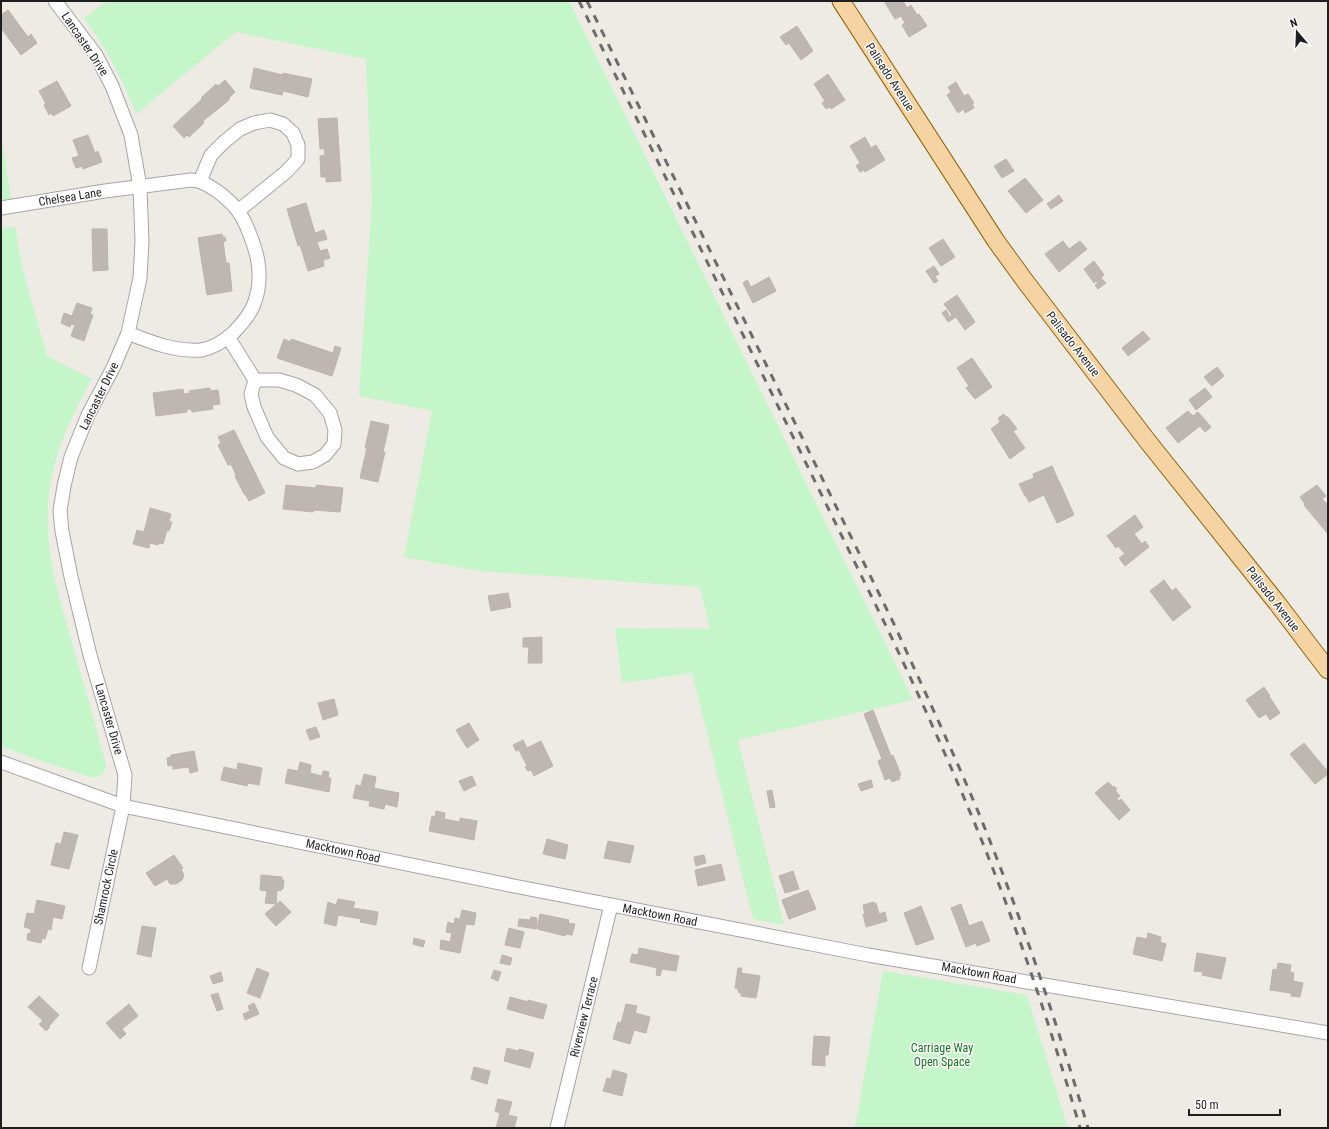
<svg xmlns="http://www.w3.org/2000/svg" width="1329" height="1129" viewBox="0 0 1329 1129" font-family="'Roboto Condensed',sans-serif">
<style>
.park{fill:#c4f6c9}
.building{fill:#beb7b1;stroke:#bfb2a8}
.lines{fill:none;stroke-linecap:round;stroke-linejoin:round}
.minor-casing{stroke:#a5a5a5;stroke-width:15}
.major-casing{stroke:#8e6509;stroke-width:19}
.minor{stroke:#fff;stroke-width:13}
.major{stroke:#f6d3a2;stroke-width:17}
.rail{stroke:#6c6c6c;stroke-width:3;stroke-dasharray:8 8;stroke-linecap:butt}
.labels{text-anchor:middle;stroke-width:3;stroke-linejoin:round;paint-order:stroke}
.street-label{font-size:12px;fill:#1e1e1e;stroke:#fff}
.park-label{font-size:12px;fill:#12751d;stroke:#fff}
</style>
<rect width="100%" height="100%" fill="#eeebe4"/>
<path class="park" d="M107,1H569L913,700L738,740L784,925L753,919L692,673L622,683L615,628L710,629L700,587L479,571L404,557L432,411L359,396L372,200L366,59L236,32L136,114C123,79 106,48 84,18Z
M1,133L11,199L1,200Z
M15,226L22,267L47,356L92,379C77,406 63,433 55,463C38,528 53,576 71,639C83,681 95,722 106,765L105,770L102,775L97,777H91L38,760L1,746V229Z
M883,971L1027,995L1068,1128H855Z"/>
<path class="building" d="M884,1H903L907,8L911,5L917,15L919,14L927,26L909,37L902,25L905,23L901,16L895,19Z
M8,10L28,37L31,34L37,43L21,55L1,28V15Z
M797,26L813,51L801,60L789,43L786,45L780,37Z
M254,68L283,75V73L312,79L308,97L283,91L282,95L250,88Z
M828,74L845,100L831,109L829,107L826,109L822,103L825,101L814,84Z
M225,80L235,92L229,98V100L203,121L204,123L189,137L187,135L184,138L173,126L202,99L201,98L216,84L218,86Z
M57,81L71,106L53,116L51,113L49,115L44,105L46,104L39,91Z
M956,82L964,96L968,94L974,103L972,104L974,108L965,113L964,109L958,113L947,95L951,92L948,87Z
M337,118L341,181L326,182V177H321L320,156L325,155L324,148L320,149L318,119Z
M88,135L95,153L98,151L102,162L83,169L82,166L76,168L72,158L79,156L73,140Z
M865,137L871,148L876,145L885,160L865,172L864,170L860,172L856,166L860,163L850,146Z
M1006,159L1014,171L1002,178L994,166Z
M1025,178L1043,200L1026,213L1008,191Z
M1059,195L1063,201L1051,209L1047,204Z
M306,203L315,233L324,230L327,239L317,242L320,251L327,249L330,258L323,260L324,266L308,271L300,245L298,246L287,209Z
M92,229H107L108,270L93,271Z
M222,234L223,237H225L226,241H223L226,263H229L232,291L207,295L198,238Z
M943,239L955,257L941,266L929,248Z
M1063,241L1069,249L1080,241L1087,249L1059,272L1045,254Z
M1094,261L1104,275L1101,278L1106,283L1098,289L1095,285L1098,283L1096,281L1094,283L1084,269Z
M934,266L939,274L935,276L938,281L934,283L926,271Z
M769,277L776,291L753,303L743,283L747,280L751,287Z
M957,295L975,322L965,330L956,317L948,322L942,313L946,310L950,317L952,315L944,304Z
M77,303L92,308L90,314L93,315L84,341L71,336L75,325L71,324L70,327L61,323L64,313L72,316Z
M1143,331L1150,339L1128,356L1122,348Z
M284,339L291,342V339L333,353L335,346L341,348L332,376L277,358Z
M972,358L992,387L975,399L966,388L969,386L957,368Z
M1217,367L1224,376L1212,386L1204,377Z
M210,388V391L218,390L220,404L212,405L213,409L192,412L191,409L186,410L187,412L156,416L153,393L183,389L184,394L190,393L189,391Z
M1205,388L1212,397L1196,410L1189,400Z
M1188,411L1193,416L1198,412L1211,427L1205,432L1200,426L1178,443L1166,428Z
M1004,414L1006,417H1008L1017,429L1013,431L1025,448L1010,459L991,429L1000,422L998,418Z
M371,421L389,425L383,452H385L378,482L360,478L367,448H365Z
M234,430L265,493L249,501L246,495L244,494L235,476L236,475L231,464L228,465L218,445L221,443L218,437Z
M1052,466L1059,482L1025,496L1019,484L1034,478L1033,474Z
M1059,481L1074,515L1057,523L1044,495L1029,502L1026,496Z
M286,485L316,488V485L343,488L340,512L314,510L313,512L283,509Z
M1317,485L1326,496L1322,499L1327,504L1328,503V534L1304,505L1305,504L1300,497Z
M150,508L171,514L169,522H172L169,531L167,530L163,544L159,543L158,545L150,543L149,548L133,544L137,530L144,532Z
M1135,515L1143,527L1134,534L1142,544L1145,541L1149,547L1125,566L1119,558L1125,554L1118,546L1116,548L1107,536Z
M1164,580L1172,591L1176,588L1191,607L1173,621L1150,591Z
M508,593L511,607L491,611L488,596Z
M542,637V663H528L529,647H523V638Z
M1264,687L1270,696H1269L1280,713L1270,720L1266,714L1259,718L1246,700Z
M334,699L338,715L323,720L318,703Z
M873,710L891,756L893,755L901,775H899L900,779L892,782L890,778L885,780L878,761L882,759L864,714Z
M469,723L479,740L467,748L456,730Z
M316,727L320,737L310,740L306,730Z
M523,740L527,748L541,741L553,766L534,776L531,770L528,771L525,767L527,766L519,750L516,751L513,745Z
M1304,743L1328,772V774L1315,784L1290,754Z
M194,751L198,771L190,773L189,767L173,769V765L168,766L167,758L171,757V755Z
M300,762L311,765L310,773L322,776L323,771L329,772L328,778H331L329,792L285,783L288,769L298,771Z
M238,763L262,768L259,785L248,783L247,786L221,780L224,767L237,770Z
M364,774L376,777L374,788L399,793L397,807L385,804L384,809L369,806L370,801L353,798L356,785L361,786Z
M472,776L476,785L464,791L459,781Z
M871,780L873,787L861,791L858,784Z
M1108,782L1113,787L1114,786L1117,789L1115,790L1120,796L1117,798L1118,801L1121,799L1130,810L1119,820L1095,793Z
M772,790L775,807L770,808L767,791Z
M436,811L445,813L444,819L460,822V818L477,821L474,840L429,831L432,816L435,817Z
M64,832L78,835L69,869L51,865L56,843L61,844Z
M547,839L568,845L565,859L543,854Z
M608,841L634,846L630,863L604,858Z
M174,855L183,868L181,869L184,875L182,880L176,884H170L167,879L155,886L146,873Z
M704,855L706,863L696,866L694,857Z
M721,864L725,880L698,886L695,870Z
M793,871L799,889L785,893L779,876Z
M261,875L282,877V880H284L283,889H281V891L277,890L276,904L265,903L267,891L260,890Z
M808,890L816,909L789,919L782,900Z
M338,899L355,902L353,908L378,912L376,925L360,922L361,919L338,915L336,926L324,923L328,902L336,905Z
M37,900L65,906L62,919L53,917L51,930L48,929L45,939L42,938L41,943L27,940L28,933L30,934L31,929L24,927L27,913L34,914Z
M280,901L291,912L276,926L265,914Z
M874,902V904L876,903L879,914L885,912L887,921L866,927L863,914H865L863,905Z
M961,904L969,926L982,921L990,941L977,946L976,943L966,947L951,908Z
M921,906L934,939L916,945L904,913Z
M462,910L476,913L474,925L466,924L460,953L440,949L441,940L450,942L452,933L446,932L448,922L454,924L455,918L460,919Z
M540,914L569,920L568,923L575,924L572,935L565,934V936L537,929Z
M531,917L537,918L536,929L518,926L519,919L530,920Z
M142,926L156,928L151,957L137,954Z
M509,928L524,932L520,948L505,945Z
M1148,933L1161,937L1160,942L1166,944L1162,961L1133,954L1137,937L1147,939Z
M414,938L425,941L423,947L413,944Z
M639,948L679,956L676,971L662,969L660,976L656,975L657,968L630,962L632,954L638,955Z
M1197,953L1226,958L1221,979L1202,975L1203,972L1194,971Z
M502,955L512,958L510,965L500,963Z
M1278,963L1291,965L1290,972L1294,973L1293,981L1303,983L1300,997L1291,996V993L1270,990L1273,969L1277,970Z
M257,968L269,973L260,998L247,993Z
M738,968H742L741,973L760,976L756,998L741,996V993L738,992V989L735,988Z
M494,970L501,972L498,981L491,978Z
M221,972L223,981L213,984L210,976Z
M218,993L223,1009L217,1011L211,995Z
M39,996L59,1015L49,1026L50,1027L46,1031L39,1024L43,1021L28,1007Z
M510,997L528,1002V1000L547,1005L543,1019L507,1009Z
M254,1003L259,1014L245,1020L243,1014L250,1011L248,1006Z
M129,1004L138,1016L122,1029L126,1034L120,1039L106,1023Z
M626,1004L637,1006L635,1013L650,1017L646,1033L634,1030L630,1044L613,1039L618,1022L621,1023Z
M814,1036L830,1037L828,1055H825V1066L812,1065Z
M507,1048L518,1051L519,1049L534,1053L530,1068L504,1061Z
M474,1067L490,1071L487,1084L471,1079Z
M613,1070L627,1074L622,1096L603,1091L607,1078L611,1079Z
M498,1099L512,1102L508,1115L517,1117L514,1128H496L500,1113L495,1111Z"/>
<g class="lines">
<g class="minor-casing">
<path id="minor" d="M55,1L96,55L112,86L131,135L140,187L142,241L140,278L128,333L113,368L88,415L71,457L64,486L60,511L62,531L71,577L90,655L125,775L123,806L89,968
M200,181L211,155L224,142L240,129L254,123L270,120L283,124L293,133L298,145V159L286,172L238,211
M1,208L105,191L191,180C204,181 211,187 221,194C227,199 234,205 238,211C246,221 256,249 258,262C260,275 259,291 254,304C250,315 241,325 233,333C224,341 213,348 201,350C176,352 150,342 128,333
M228,337L255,380L251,394L254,407L267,437L284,458L298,464L313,462L325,455L334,444L335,430L330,413L315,395L296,385L279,380H255
M1,762L123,806L514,886L868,955L1328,1033
M557,1128L611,905"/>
</g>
<g class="major-casing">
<path id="major" d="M841,1L996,241L1025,281L1149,443L1277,603L1328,670"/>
</g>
<use href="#minor" class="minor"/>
<use href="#major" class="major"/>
<path class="rail" d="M579,1L887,628C916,689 944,750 970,812C1013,915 1049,1021 1080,1128
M587,1L894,624C922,686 951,747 977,809C1020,913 1056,1020 1088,1128"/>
</g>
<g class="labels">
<g class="street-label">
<text transform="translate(85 44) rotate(56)" y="4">Lancaster Drive</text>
<text transform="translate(890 77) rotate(57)" y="4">Palisado Avenue</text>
<text transform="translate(70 197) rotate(-9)" y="4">Chelsea Lane</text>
<text transform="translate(1073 344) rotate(52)" y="4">Palisado Avenue</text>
<text transform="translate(99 396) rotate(-64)" y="4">Lancaster Drive</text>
<text transform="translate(1273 599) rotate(52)" y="4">Palisado Avenue</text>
<text transform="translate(109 719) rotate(74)" y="4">Lancaster Drive</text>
<text transform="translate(343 851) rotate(12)" y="4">Macktown Road</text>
<text transform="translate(106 887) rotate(-78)" y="4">Shamrock Circle</text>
<text transform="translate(660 915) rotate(11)" y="4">Macktown Road</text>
<text transform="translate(979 973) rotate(10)" y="4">Macktown Road</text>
<text transform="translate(584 1017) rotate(-76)" y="4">Riverview Terrace</text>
</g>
<g class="park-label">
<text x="942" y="1052">Carriage Way<tspan x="942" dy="14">Open Space</tspan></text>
</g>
</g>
<rect width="1329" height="1129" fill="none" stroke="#1e1e1e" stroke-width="4"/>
<g transform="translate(1297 32) rotate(341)" stroke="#ffffff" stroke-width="3" paint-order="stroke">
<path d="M0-3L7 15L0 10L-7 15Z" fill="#1e1e1e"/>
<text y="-6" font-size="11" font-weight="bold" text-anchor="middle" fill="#1e1e1e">N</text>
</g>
<path d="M1189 1109v6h91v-6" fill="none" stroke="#1e1e1e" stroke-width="2"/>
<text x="1195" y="1109" font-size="12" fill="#1e1e1e" stroke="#ffffff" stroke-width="3" paint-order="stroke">50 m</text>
</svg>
